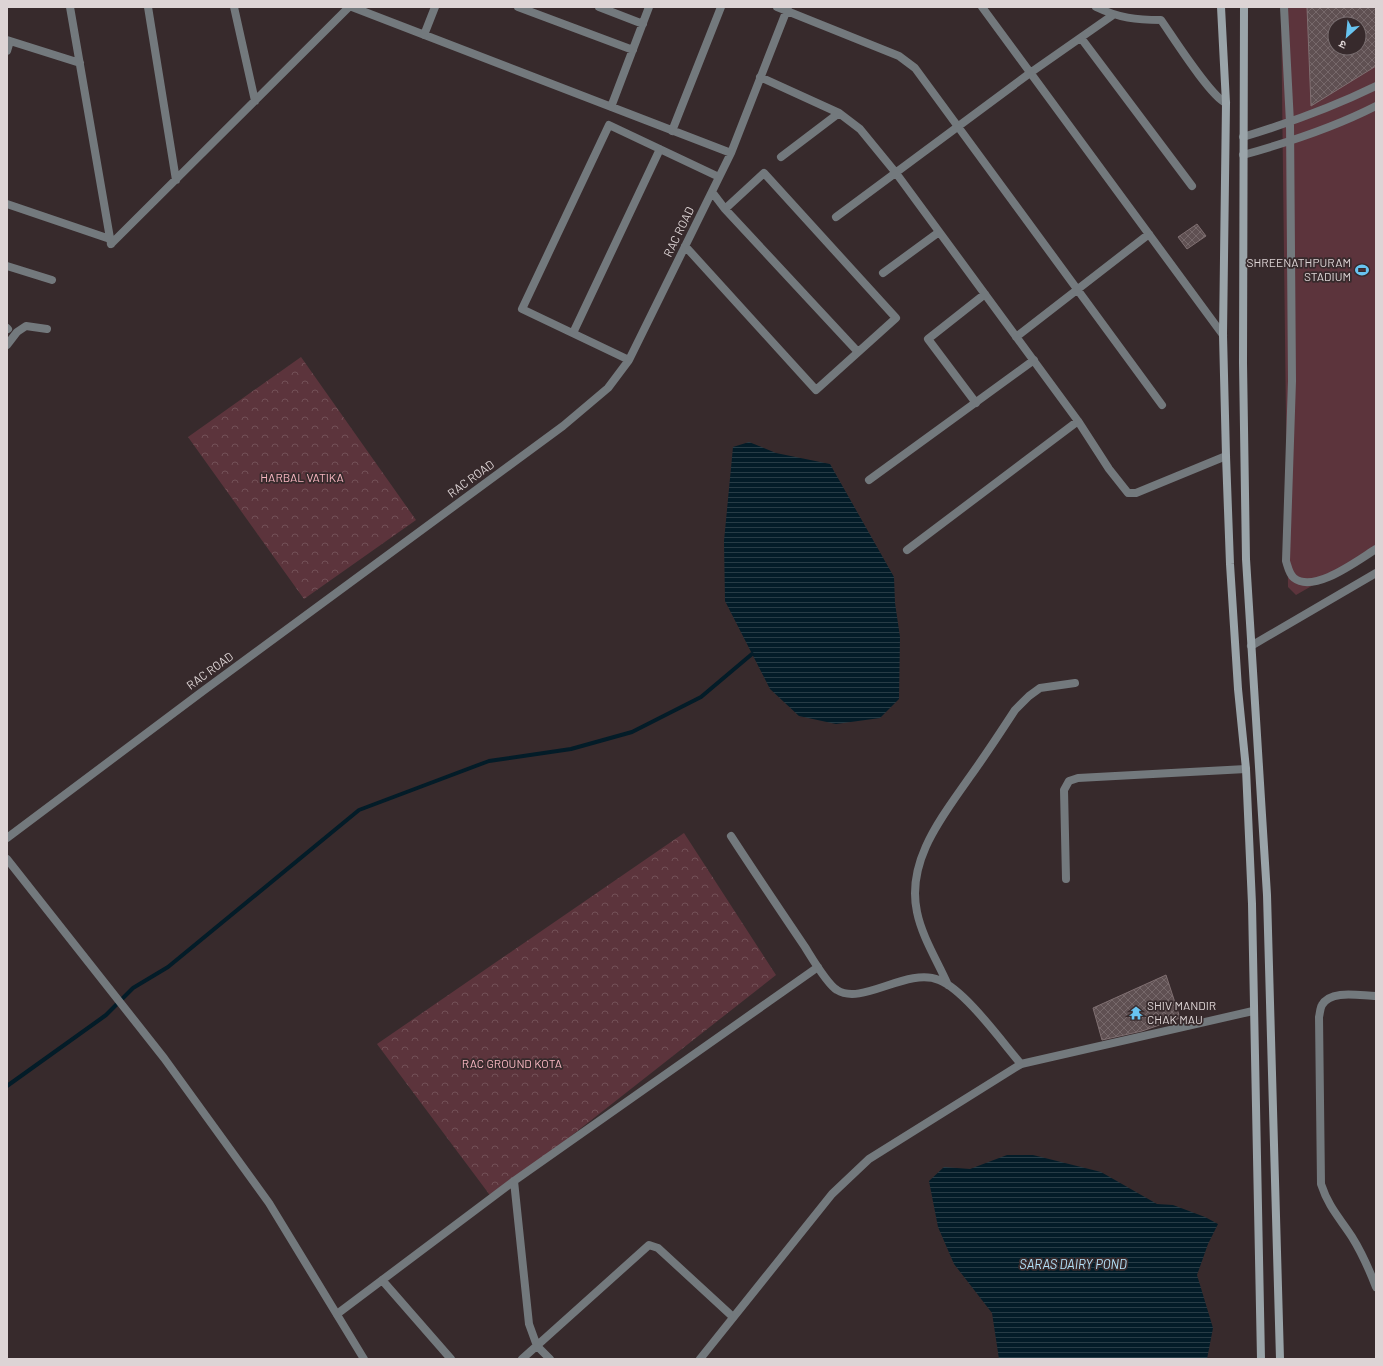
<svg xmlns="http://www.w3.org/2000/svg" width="1383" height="1366" viewBox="0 0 1383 1366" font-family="Barlow,'Noto Sans Devanagari',sans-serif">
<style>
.grass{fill:#5c343c;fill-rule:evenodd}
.park{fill:url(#park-crowns)}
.water{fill:url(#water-rules)}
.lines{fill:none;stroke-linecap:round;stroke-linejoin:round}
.stream{stroke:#031c28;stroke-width:4}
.building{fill:url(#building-cross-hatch);stroke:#7f6f71;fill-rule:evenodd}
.lane{stroke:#73797d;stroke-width:8}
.street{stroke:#73797d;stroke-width:8}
.secondary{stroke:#9aa4a9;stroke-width:8}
.labels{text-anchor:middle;stroke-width:3.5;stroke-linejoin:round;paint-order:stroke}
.street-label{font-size:12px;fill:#ddd4d5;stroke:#372a2c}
.poi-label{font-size:12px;fill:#ddd4d5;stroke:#372a2c;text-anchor:end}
.park-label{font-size:12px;fill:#f5b5bf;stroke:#372a2c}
.water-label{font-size:13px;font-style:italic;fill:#b4e1f8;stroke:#372a2c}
</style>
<defs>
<pattern id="park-crowns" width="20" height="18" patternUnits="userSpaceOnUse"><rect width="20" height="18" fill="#5c343c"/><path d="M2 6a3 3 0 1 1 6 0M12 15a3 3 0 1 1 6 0" fill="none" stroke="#735057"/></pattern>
<pattern id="water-rules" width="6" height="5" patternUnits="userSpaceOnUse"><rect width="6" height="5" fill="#031c28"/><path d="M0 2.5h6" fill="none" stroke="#273c46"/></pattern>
<pattern id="building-cross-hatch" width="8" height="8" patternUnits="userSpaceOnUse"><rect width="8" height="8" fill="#5f5052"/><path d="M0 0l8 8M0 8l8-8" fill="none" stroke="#76686a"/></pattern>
</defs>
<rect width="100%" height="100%" fill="#372a2c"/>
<path class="grass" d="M1281,7H1376V549L1296,595L1288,587ZM1335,24H1359V48H1335Z"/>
<path class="park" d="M301,357L416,520L304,599L188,437Z
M684,833L776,975L492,1198L377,1044Z"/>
<path class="water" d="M749,442L776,453L830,464L894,577L895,603L900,637L899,699L880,718L836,724L799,716L770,689L725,601L724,541L733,447Z
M1007,1155H1033L1101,1172L1157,1204L1173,1205L1205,1217L1218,1224L1208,1244L1197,1275L1213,1328L1207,1359H999L992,1313L954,1264L938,1227L929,1181L944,1167L970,1169Z"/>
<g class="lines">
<path class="stream" d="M7,1086L106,1015L133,988L168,967L359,810L489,761L571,749L632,732L701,697L752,654"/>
</g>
<path class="building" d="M1307,7H1376V66L1311,106ZM1335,24H1359V48H1335Z
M1197,224L1206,236L1187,249L1178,237Z
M1166,975L1180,1018L1142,1031L1102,1040L1093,1008Z"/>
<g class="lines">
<path class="lane" d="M1284,7L1290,123L1292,381L1286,561C1288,567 1289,574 1294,578C1314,594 1358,560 1376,549
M1243,137C1289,123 1333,107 1376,86
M1243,155C1290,142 1333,128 1376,106
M731,836C755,873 780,910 805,947C812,958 827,984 837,990C862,1006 907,967 939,980C965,990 1002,1042 1021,1064
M1066,879L1064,790L1069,781L1078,778L1246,769
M948,985C938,962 922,937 917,912C906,861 942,817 969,778C985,756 1000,733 1015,710L1029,696L1040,688L1075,683
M1376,996C1361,996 1331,989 1322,1005C1320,1008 1320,1013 1319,1017L1321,1184C1329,1208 1339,1217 1352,1237C1362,1253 1369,1269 1376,1287
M514,1181L529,1324L537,1346L550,1359
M382,1280L451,1359
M337,1314L514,1181L818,967
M522,1359L649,1245L658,1248L733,1317"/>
<path class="street" d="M70,7L111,244
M148,7L176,180
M234,7L255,101
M352,7L731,153
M518,7L633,50
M599,7L643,24
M777,7L899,56L915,68L1162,405
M982,7L1223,335
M1096,7C1119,18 1136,20 1161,20C1173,37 1210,96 1226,103
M424,35L435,7
M1081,38L1192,186
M7,40L80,63
M7,51L10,41
M760,77L839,113L860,129L896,173L1078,421L1109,469L1128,493H1136L1226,456
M611,107L649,7
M672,131L721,7
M781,157L839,113
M712,192L725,209L858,352
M7,204L110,239
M836,217L1030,73L1113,15
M111,244L349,7
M685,246L816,390L896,318L764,173L725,209
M7,266L52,280
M883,273L939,232
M7,328L8,329
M573,333L660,149
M1016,337L1149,234
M7,345L17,332L26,326L47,329
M629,360L522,309L609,125L719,177
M976,403L928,339L985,294
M869,480L1034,360
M907,550L1078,421
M1251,646L1376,573
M7,838L203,691L563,426L608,388L629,360L731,153L788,7
M7,859L164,1058L269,1203L364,1359
M700,1359L832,1194L869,1159L1021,1064L1253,1011"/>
<path class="secondary" d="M1221,7L1226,103L1223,335L1226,456L1230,564L1238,689L1246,769L1252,904L1261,1359
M1244,7L1243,363L1246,559L1267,895L1280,1359"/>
</g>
<defs>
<g id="stadium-bare" transform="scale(1.08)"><path d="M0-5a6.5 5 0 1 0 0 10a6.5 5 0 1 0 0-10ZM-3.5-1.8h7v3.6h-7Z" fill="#68c4f0" stroke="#372a2c" stroke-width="2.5" paint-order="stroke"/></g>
<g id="temple-bare" transform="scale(1.08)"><path d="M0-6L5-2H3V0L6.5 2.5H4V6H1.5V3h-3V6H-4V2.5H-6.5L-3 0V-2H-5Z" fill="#68c4f0" stroke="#372a2c" stroke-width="2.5" paint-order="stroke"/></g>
</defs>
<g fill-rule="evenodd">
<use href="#stadium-bare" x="1362" y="270"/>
<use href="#temple-bare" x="1136" y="1013"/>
</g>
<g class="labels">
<g class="street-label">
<text transform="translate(679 232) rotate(-64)" y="4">RAC ROAD</text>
<text transform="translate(471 479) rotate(-36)" y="4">RAC ROAD</text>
<text transform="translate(210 671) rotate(-36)" y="4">RAC ROAD</text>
</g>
<g class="poi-label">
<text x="1351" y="267">SHREENATHPURAM<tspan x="1351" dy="14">STADIUM</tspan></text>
<text x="1147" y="1010" text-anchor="start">SHIV MANDIR<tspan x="1147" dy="14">CHAK MAU</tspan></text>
</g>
<g class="park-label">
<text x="302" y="482">HARBAL VATIKA</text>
<text x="512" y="1068">RAC GROUND KOTA</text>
</g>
<g class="water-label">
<text x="1073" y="1269">SARAS DAIRY POND</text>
</g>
</g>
<rect width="1383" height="1366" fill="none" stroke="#ddd4d5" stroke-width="16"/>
<g transform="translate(1347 36) rotate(207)"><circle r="19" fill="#372a2c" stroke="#796e70"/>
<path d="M0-3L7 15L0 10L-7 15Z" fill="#68c4f0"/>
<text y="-6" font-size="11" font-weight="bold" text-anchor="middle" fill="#ddd4d5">उ</text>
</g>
</svg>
